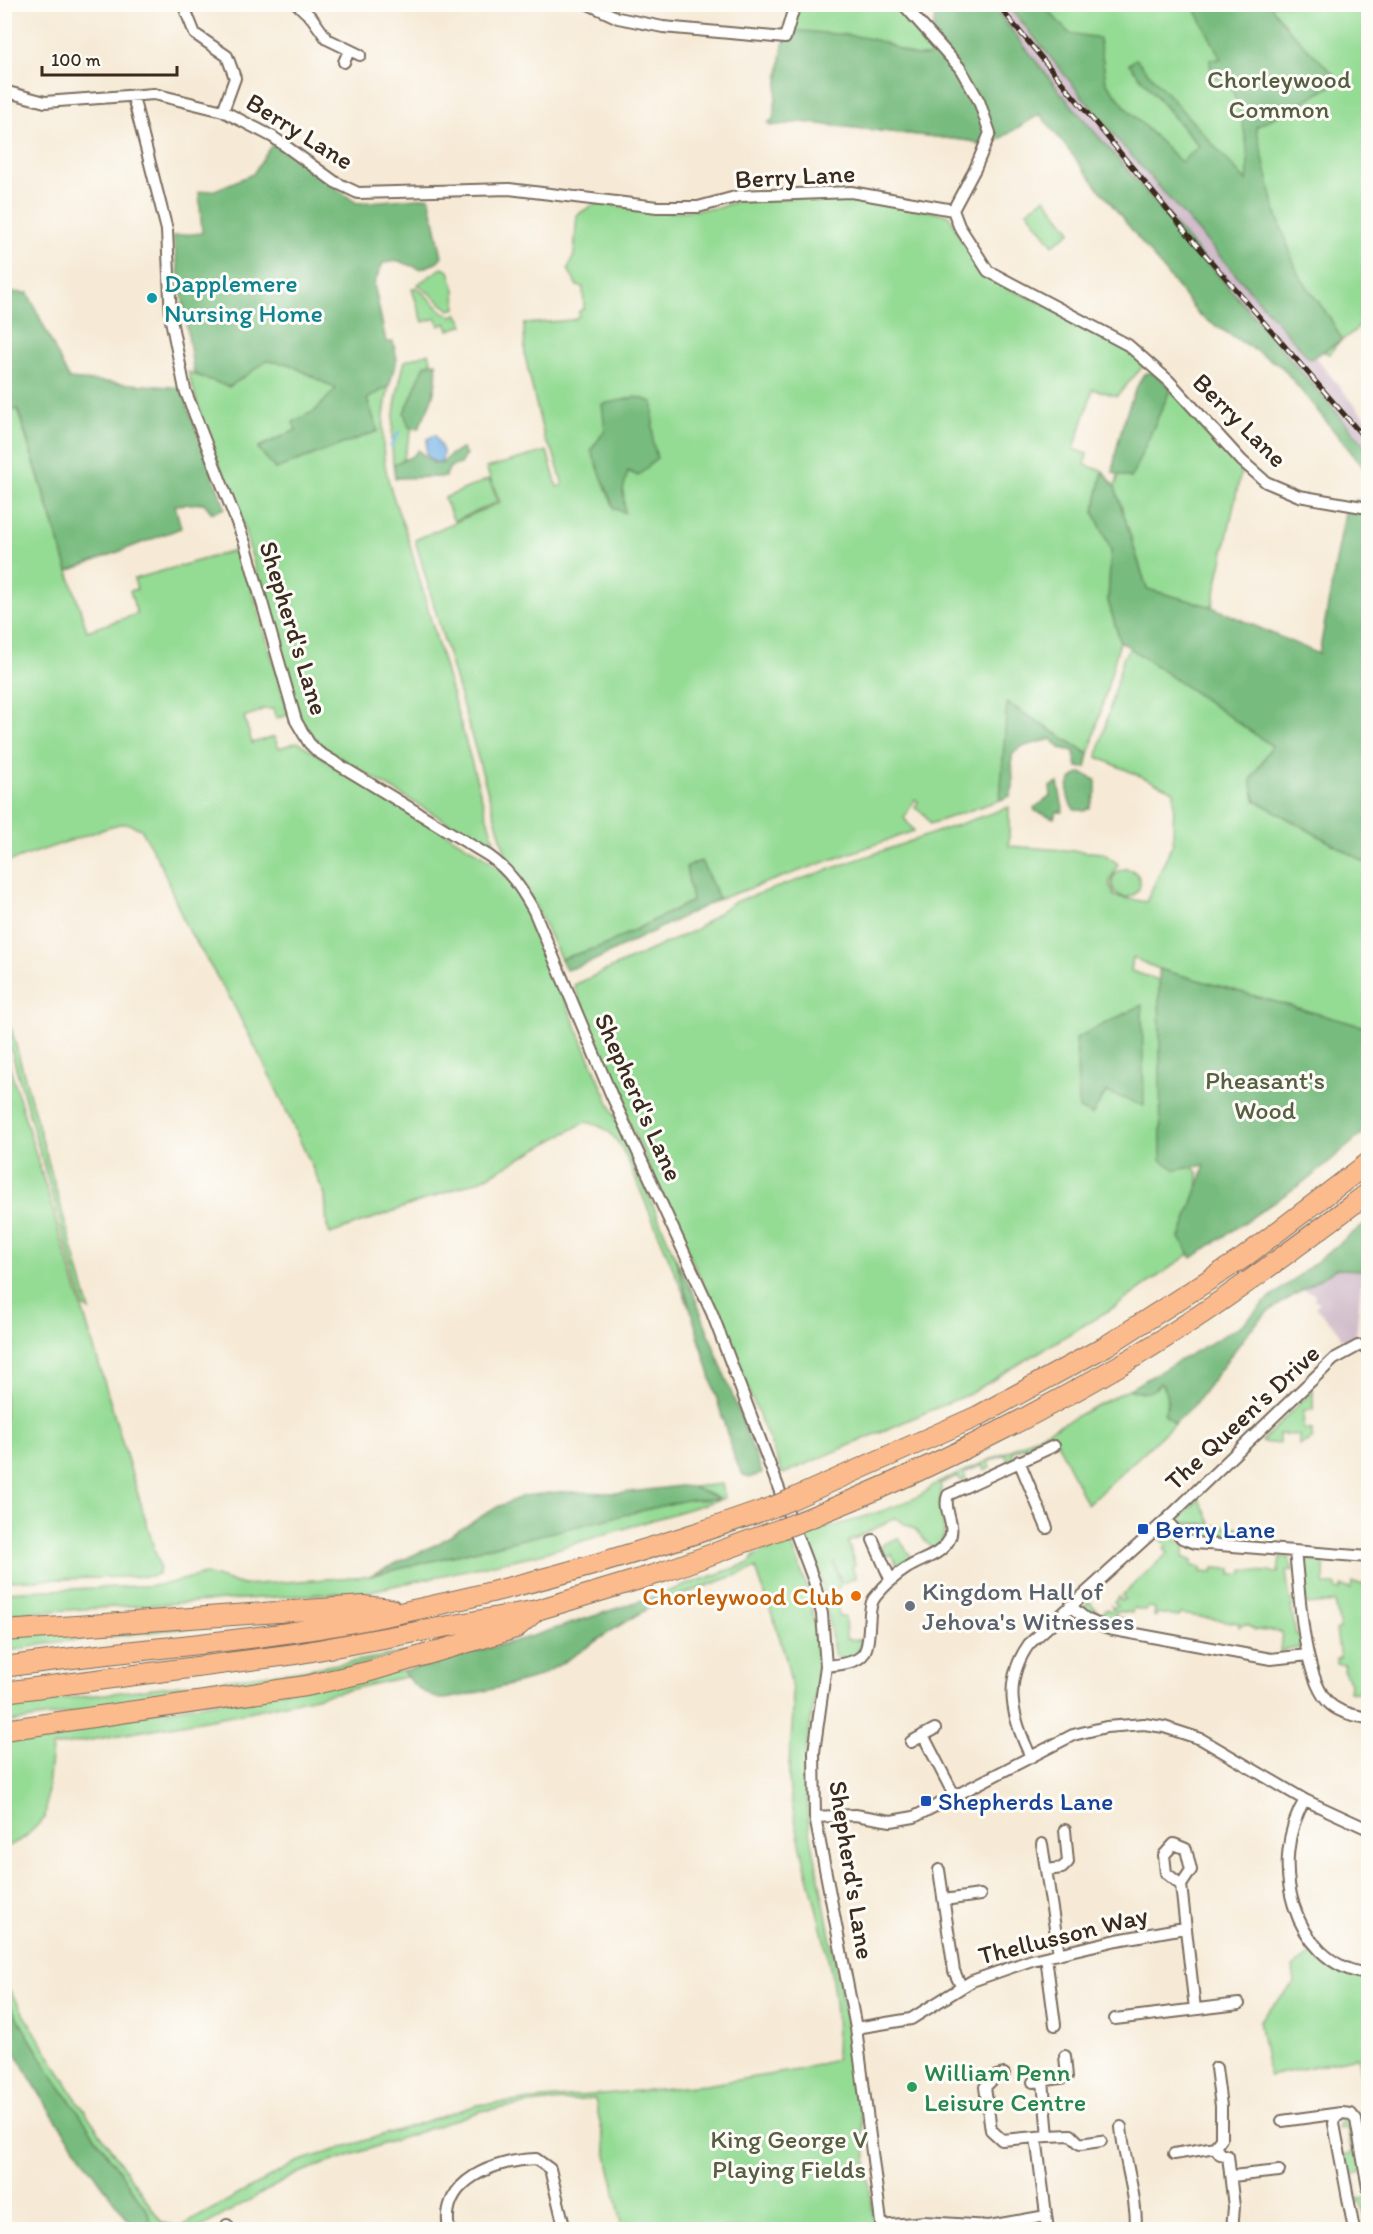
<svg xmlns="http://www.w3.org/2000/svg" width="1373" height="2234" viewBox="0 0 1373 2234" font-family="Itim,sans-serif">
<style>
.industrial{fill:#d1bdcb}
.green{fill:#94db94;stroke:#688259;stroke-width:1.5}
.forest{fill:#77bb7e;stroke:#59724e;stroke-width:1.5}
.water{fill:#76b4e9;stroke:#586f84;stroke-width:1.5}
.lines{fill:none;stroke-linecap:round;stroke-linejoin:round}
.stream{stroke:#76b4e9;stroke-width:3}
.minor-casing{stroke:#7c6d5e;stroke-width:14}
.motorway-casing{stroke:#7c6d5e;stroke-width:22}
.minor{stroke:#fff;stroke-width:10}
.motorway{stroke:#fbbb8d;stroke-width:20}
.rail-casing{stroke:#3b2a1e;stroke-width:5}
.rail{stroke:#fdfcf7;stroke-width:3;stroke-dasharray:9;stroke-linecap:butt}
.motorway-bridge-casing{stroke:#7c6d5e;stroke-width:22;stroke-linecap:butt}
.motorway-bridge{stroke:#fbbb8d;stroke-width:20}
.culture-dot{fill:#0f9aa8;stroke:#fdfcf7;stroke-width:2}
.transit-dot{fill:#1a4fb4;stroke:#fdfcf7;stroke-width:2}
.food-dot{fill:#e8710a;stroke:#fdfcf7;stroke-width:2}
.worship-dot{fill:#6b7280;stroke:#fdfcf7;stroke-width:2}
.leisure-dot{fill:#2e9e5b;stroke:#fdfcf7;stroke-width:2}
.labels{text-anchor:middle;stroke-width:6;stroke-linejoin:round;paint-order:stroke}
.park-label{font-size:26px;fill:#565f41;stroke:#fdfcf7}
.street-label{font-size:26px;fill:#3b2a1e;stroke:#fdfcf7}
.culture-label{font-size:26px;fill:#0d838f;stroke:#fdfcf7;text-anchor:start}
.transit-label{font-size:26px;fill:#164399;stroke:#fdfcf7;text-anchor:start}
.worship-label{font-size:26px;fill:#5b616d;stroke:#fdfcf7;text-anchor:start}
.food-label{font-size:26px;fill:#c56008;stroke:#fdfcf7;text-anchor:end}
.leisure-label{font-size:26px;fill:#27864d;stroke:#fdfcf7;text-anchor:start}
</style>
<rect width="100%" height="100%" fill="#fdfcf7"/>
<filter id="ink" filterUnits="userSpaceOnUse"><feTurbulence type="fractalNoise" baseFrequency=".0167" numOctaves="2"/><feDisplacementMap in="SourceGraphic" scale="12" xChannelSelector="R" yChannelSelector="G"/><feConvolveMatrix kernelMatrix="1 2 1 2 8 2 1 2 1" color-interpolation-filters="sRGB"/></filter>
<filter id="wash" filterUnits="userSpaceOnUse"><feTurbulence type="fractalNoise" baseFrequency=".008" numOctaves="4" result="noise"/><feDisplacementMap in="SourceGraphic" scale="24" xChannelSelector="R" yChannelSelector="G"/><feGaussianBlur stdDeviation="1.35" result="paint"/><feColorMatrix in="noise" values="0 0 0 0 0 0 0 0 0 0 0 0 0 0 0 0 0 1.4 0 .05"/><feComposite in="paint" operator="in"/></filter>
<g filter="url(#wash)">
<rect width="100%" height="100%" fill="#f6ead6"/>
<path class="industrial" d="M992,5H1024L1368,421V449L1061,93Z
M1335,1269L1362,1270L1356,1338L1344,1343L1336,1328L1315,1307L1320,1302L1314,1300L1315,1294L1303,1290Z"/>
<path class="green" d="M798,5H900L940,45L980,146L972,141L802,122L783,44L793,30Z
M1033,5H1368V320L1335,346L1330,354L1299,343L1278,227L1130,65L1199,147L1181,163L1128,110L1106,82L1102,55L1076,54Z
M850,195L949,215C959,236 969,256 986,273C1001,289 1023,293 1042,303C1077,319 1117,337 1145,364L1117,396L1093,389L1074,449L1087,454L1085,465L1103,471L1094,512L1111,550L1108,601L1120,641L1089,754L1008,703L1000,800L930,824L924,814L915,808L918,801L915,799L904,818L914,831L719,899L701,861L686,867L693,901L605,945L561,959L523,881L508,862L415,540L500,502L486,468L547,451L557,487L563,485L553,451L545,441L532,387L525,356L524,324L573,320L579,316V311L584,309L583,287L577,286L568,269L574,255L577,215L596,203L669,212L718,208L737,201Z
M1045,198L1071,231L1053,245L1027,211Z
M442,268L449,271L455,290L456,308L450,310L418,284Z
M417,287L444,313L453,316L457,313L464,325L449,330L446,323L439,326L436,318L423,322L412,289Z
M429,353L431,361L401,467L402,477L395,479C388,437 394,402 405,361Z
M267,361L289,364L337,389L315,411L293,422L297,430L258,447L275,468L378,431L367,399L389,386C376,445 384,477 406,532L497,852L325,749L303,724L286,680L241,517L209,441L188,372L229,387Z
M1171,388L1242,467L1212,607L1147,589L1115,487L1119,474L1131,477Z
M17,409L87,631L137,614L130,591L137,589L134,579L240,549L289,715L276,718L273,709H261V711L244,717L252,743L274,737L279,748L298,742L480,854L502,871L518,891L675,1257L690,1309L626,1156C616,1137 607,1125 585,1122L483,1179L330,1234L327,1226L325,1195L273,1082L231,1000L185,924L162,867L141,829L130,824H119L5,863L4,412Z
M489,479L498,502L454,521L444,498Z
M1130,648L1272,746L1251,780L1255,800L1368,864V1028L1159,969L1133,958L1131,971L1159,980L1162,1158L1178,1157L1198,1172L1195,1250L1116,1306L971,1393L783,1474L723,1328L616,1093L574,985L695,930L732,903L1009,807V846L1103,853L1118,864L1109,883L1114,896L1146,902L1173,843L1174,791L1097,757L1123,658Z
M1112 883a14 14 0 1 1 28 0a14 14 0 1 1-28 0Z
M4,1013L12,1032L90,1311L84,1307L5,1029Z
M4,1048L160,1568L158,1574L152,1576L5,1581Z
M1160,1383L1167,1391L1166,1415L1174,1424L1087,1505L1056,1440L1053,1441L1050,1435L1032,1442L1035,1449L1029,1452L1026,1446L1012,1452L1014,1458L1008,1460L1005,1454L988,1462L990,1468L984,1471L982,1465L964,1473L966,1479L961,1481L958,1476L940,1484C944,1493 939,1497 940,1506C942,1524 951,1537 933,1550L916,1530L895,1518L848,1542L855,1565L852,1567L856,1577L842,1584L834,1562L840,1587L835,1589L839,1617H845L846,1639L862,1640C860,1654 848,1663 835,1656L820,1574L805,1534C827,1528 924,1502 933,1485L1007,1452L1129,1389L1141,1393Z
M1313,1390V1410H1304L1303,1429L1312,1430V1439L1299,1445V1435L1279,1434V1444L1261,1442Z
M722,1484L725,1498L540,1554L370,1591L5,1614L4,1592L162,1585L205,1574L243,1585L369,1576L686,1500L719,1499L692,1487Z
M1199,1499L1211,1524L1179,1522V1518Z
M1177,1523L1246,1528L1241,1542C1219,1541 1190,1545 1177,1523Z
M1164,1532L1185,1546L1183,1557L1192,1561V1566L1201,1567V1572L1213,1573L1214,1568L1232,1569L1231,1575L1243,1574V1570L1278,1573L1280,1557H1288L1293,1570L1286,1572L1290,1601L1296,1600V1605L1291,1606L1296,1635L1303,1634L1302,1647L1280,1651L1282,1632L1255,1630L1248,1624L1239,1625V1628V1623L1180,1614L1178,1617L1157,1613L1156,1617L1154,1616L1155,1608L1149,1607L1145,1610L1133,1608L1132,1613L1116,1611L1115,1616L1126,1620L1123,1625C1109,1622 1091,1621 1084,1607L1089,1601L1100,1615L1107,1609L1110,1611L1113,1609L1111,1605L1114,1607L1117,1605L1114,1602L1119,1597L1122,1601L1125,1599L1122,1595L1168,1553L1164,1549L1167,1546L1159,1537Z
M790,1538L811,1601L818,1661L816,1691L806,1750L808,1820L855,2067L875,2229H623L595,2099L536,2103L481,2111L298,2173L198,2229H153L148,2212L48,2069L5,1997V1983L73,2094L162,2223L180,2227L297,2162L477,2105L706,2085L798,2070L835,2060C846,1975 801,1876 790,1791C786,1764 793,1736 793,1709C793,1662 770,1613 756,1568L659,1603L655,1596L749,1563L754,1556Z
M898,1538L912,1558L897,1565L892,1554L886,1557L881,1545Z
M1308,1560L1324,1561V1585H1336V1589L1340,1590L1342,1586L1351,1589L1352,1583L1368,1585V1693L1349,1691L1350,1683L1344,1672L1345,1665L1336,1663V1659L1340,1658L1336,1630L1340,1629L1335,1602L1307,1605L1302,1570Z
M220,1624L51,1643L5,1652L4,1633Z
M408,1652L334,1672L5,1723V1706L304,1670Z
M404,1671L406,1677L244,1713L52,1747L45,1818L24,1838L5,1848V1737Z
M1314,1952L1343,1971L1368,1978V2111L1357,2057L1269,2076L1259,2021L1295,1983L1293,1967Z
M1347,2119L1352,2122L1363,2172L1353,2174L1358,2199L1368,2198V2229L1361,2202L1352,2203L1343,2155L1352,2153L1347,2128L1338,2129L1340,2122Z"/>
<path class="forest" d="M936,5H992L1061,93L1368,449V473L1282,367L1200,316L1040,114L985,148L972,141L802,122L770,126L768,123L773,119L783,44L793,30C824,34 861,33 890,45C907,52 908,57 929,56L940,45L933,34Z
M1008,5H1043L1069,33L1099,38L1106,82L1128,110L1181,162L1199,146L1129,64L1136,59L1247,182C1251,146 1240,107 1226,74L1219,79L1211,74L1210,59H1221L1193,5H1270L1287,28L1341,81L1256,127L1275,210L1298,274L1330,318L1342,340L1310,359L1116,138Z
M273,143L357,203L429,197L442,256L436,263L420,269L399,261L383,263L374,284L386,342H393L397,359L389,386L367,399L378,431L275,469L258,448L296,430L293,422L315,411L336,389L289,364L267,361L229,387L194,374L173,236L202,233L199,192L215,190L253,174Z
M4,292L28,293L69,379L181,388L225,508L212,513L204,503L175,505L181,528L68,571L18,409L5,412Z
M436,363C439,389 429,407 418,429L409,427L404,412C414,396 416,380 426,364Z
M1153,372L1171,388L1131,478L1113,473C1115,445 1129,398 1144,374Z
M637,397L653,402V443L657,458L638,476L628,471L623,490L625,513L614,508L591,450L605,430L602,404Z
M462,449L466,454L460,464L450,467L445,477L395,478L394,464L413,456L418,450L433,463L442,464L451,454Z
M1103,471L1115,487L1147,589L1212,607L1319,654L1346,507L1356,500L1368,503V864L1255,800L1251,780L1272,746L1120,641L1108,601L1111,550L1094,512Z
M1007,703L1089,754L1086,768L1077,767L1074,751L1060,748L1052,739L1021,747L1012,755L1013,787L1010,796L1000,800Z
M1081,773L1096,780V792L1090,808L1084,811L1074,809C1064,796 1065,779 1081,773Z
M1058,783L1063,809L1062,812H1057L1054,818L1035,811L1034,808L1051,796L1050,787Z
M701,861L719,899L593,961L566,970L561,959L605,945L692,901L686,867Z
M1159,969L1368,1028V1129L1311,1177L1192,1258L1180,1238L1205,1165L1176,1170L1161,1160Z
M1142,1005L1144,1106L1106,1092L1092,1115L1079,1109L1076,1038Z
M1368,1221V1270L1335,1269L1269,1311L1249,1331L1194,1405L1174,1424L1164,1413L1168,1404L1164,1386L1160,1383C1151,1396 1141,1393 1129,1389L1242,1325L1264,1303Z
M675,1257L694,1295L762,1473L749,1478L743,1475L735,1460Z
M680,1486L692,1487L721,1499L686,1500L369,1576L439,1543L495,1508L523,1496L559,1492L622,1493Z
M655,1596L659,1603C616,1623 580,1656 537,1677C526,1682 456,1698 443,1699C430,1699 408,1683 404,1671L533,1636Z
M5,1997L48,2069L148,2212L153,2229H134L52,2114L5,2036Z"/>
<path class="water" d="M435,435L443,451L442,462H434L426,454L427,439Z"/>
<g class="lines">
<path class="stream" d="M391,446L399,432"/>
</g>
</g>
<g filter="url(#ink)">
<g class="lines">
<g class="minor-casing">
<path id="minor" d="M183,4L195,34L227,56L235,78L223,111
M297,4L312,18L327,39L360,55
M588,4L618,18L663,27L785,38L795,4
M903,4L960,68L979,101L990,133L975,169L953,210
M344,62L349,51
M4,91L45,102L154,94L223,111L273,137L335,182L358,193L509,189L657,207H698L739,196L851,192L953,210L959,226L988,271L1128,345L1169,381L1242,461L1266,482L1299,496L1368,508
M133,97L167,230L171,320L185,390L245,543L296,721L309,743L318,752L489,856C510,871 521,888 534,911L611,1094L712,1313L814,1581L822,1614L826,1666L814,1752L815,1817L856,2028L882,2230
M1019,1461L1047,1528
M1166,1520L1182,1538L1195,1543L1368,1557
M873,1540L891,1581
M1295,1552C1300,1591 1302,1678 1330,1704C1340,1713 1356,1716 1368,1718
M1070,1606L1086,1619L1109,1629L1271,1659L1308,1655
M826,1666C871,1662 867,1654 870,1613C871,1606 871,1601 876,1596C884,1586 896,1575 907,1568C921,1559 940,1556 949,1540C957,1525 942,1510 948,1495L1054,1446
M923,1735L955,1797
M911,1742L935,1729
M1031,1757C1012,1718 1002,1682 1029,1644L1166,1520L1334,1359L1358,1346L1368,1345
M1305,1800C1268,1859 1291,1964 1368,1974
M815,1817L855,1815L891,1821L914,1817L1073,1735L1106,1727L1144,1724L1164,1727L1201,1739L1305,1800L1368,1829
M1042,1844L1059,1954
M939,1870L954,1971L961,1986
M1047,1870L1062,1868L1068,1862L1065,1830
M1181,1885L1166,1873L1164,1855L1174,1844L1186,1849L1191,1870L1181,1885L1195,2009
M944,1900L980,1895
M1046,1957L1055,2025
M1115,2019L1239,2004
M856,2028L911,2019L972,1981L1032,1960L1117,1940L1184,1928
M1216,2068L1221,2106V2139L1215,2147L1220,2154L1228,2156L1234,2207L1232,2230
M1004,2074L996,2076L985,2087L991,2130L1002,2140L1048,2136L1043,2081
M1033,2082L1067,2077L1065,2056
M1282,2121L1341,2113
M1121,2127C1124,2161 1137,2195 1136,2230
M1048,2136L1071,2135L1080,2144L1101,2141
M1036,2137L1048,2230
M1174,2154L1215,2147
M1232,2176L1279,2171
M227,2225L229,2230
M881,2226L924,2222L989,2226L1046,2216
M316,2228L317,2230
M449,2230C439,2180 496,2160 536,2159L550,2169L565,2230
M1354,2230L1334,2124L1335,2118L1342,2113L1351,2114L1356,2120L1368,2188"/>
</g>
<g class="motorway-casing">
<path id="motorway" d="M790,1500L978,1416L1106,1346L1243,1258L1368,1163
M799,1522C911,1478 1018,1425 1122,1364C1208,1314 1288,1253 1368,1193
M4,1631L364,1606L391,1609
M4,1667C126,1649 249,1643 370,1619C507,1592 641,1554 773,1507
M4,1692L296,1654L537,1610L663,1572L781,1529
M4,1730L306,1686L367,1672L516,1628L537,1610"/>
</g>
<use href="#minor" class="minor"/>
<use href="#motorway" class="motorway"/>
<g class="rail-casing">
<path id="rail" d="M997,4L1190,237L1368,442"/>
</g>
<use href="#rail" class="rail"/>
<g class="motorway-bridge-casing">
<path id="motorway-bridge" d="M773,1507L790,1500
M781,1529L799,1522"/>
</g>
<use href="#motorway-bridge" class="motorway-bridge"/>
</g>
</g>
<circle class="culture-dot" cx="152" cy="298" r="6"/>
<g class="transit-dot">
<rect x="1137" y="1523" width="12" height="12" rx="3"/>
<rect x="920" y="1795" width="12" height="12" rx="3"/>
</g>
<circle class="food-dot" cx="856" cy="1596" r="6"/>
<circle class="worship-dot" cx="910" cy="1606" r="6"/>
<circle class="leisure-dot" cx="912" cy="2087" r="6"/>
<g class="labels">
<g class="park-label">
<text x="1279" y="88">Chorleywood<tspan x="1279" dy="30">Common</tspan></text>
<text x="1265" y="1089">Pheasant's<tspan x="1265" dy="30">Wood</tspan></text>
<text x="789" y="2148">King George V<tspan x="789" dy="30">Playing Fields</tspan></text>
</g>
<g class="street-label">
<text transform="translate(300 131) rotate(32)" y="9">Berry Lane</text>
<text transform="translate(795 176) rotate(-3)" y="9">Berry Lane</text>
<text transform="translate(1240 420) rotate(45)" y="9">Berry Lane</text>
<text transform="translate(294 628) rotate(73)" y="9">Shepherd's Lane</text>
<text transform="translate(639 1097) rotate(66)" y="9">Shepherd's Lane</text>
<text transform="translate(1242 1417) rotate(-43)" y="9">The Queen's Drive</text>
<text transform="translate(852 1870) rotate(81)" y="9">Shepherd's Lane</text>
<text transform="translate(1063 1935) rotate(-14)" y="9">Thellusson Way</text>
</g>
<g class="culture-label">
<text x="164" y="292">Dapplemere<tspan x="164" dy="30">Nursing Home</tspan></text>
</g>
<g class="transit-label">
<text x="1155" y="1538">Berry Lane</text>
<text x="938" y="1810">Shepherds Lane</text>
</g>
<g class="worship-label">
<text x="922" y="1600">Kingdom Hall of<tspan x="922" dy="30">Jehova's Witnesses</tspan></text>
</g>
<g class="food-label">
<text x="844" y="1605">Chorleywood Club</text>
</g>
<g class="leisure-label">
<text x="924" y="2081">William Penn<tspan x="924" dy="30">Leisure Centre</tspan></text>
</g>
</g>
<rect width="1373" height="2234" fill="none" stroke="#fdfcf7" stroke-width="24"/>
<path d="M42 66v9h135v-9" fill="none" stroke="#3b2a1e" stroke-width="3"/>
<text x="51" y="66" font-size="18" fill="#3b2a1e" stroke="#fdfcf7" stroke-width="4.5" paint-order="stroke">100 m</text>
</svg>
